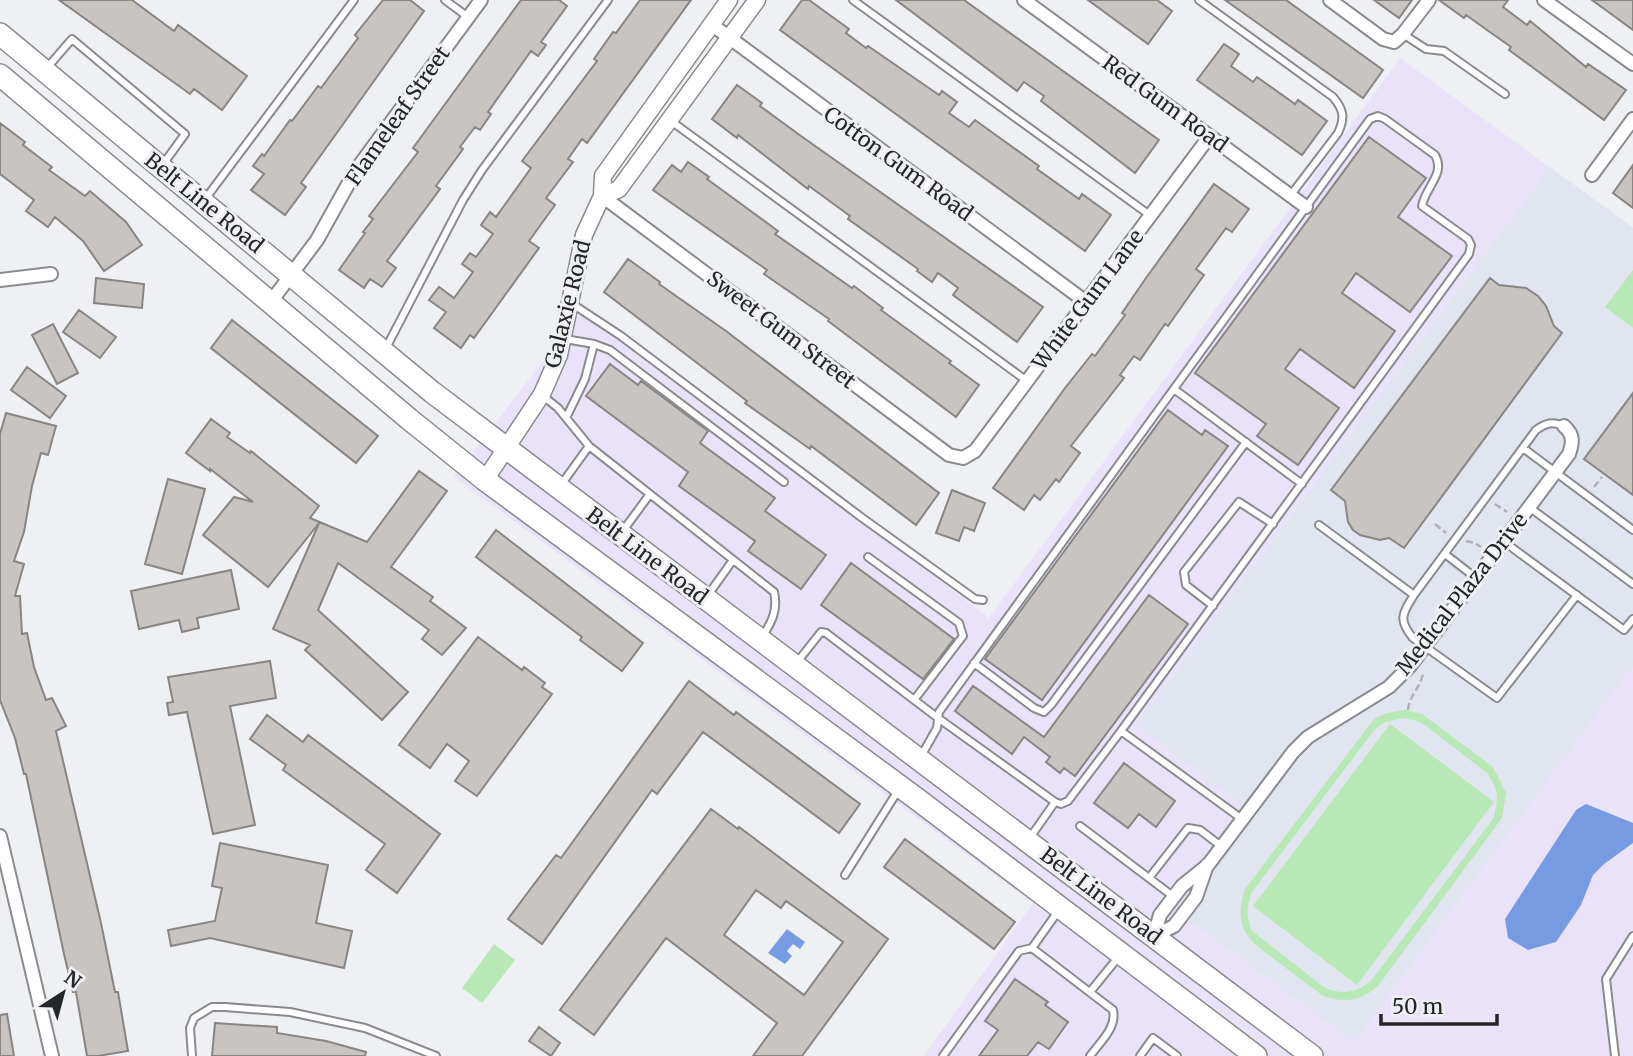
<svg xmlns="http://www.w3.org/2000/svg" width="1633" height="1056" viewBox="0 0 1633 1056" font-family="Merriweather,serif">
<style>
.commercial{fill:#eae2f8}
.built{fill:#e1e5f0}
.green{fill:#b8e8b5;fill-rule:evenodd}
.water{fill:#779be2}
.building{fill:#c8c4c1;stroke:#888582;stroke-width:2;fill-rule:evenodd}
.lines{fill:none;stroke-linecap:round;stroke-linejoin:round}
.service-casing{stroke:#898b8e;stroke-width:10}
.minor-casing{stroke:#898b8e;stroke-width:16}
.tertiary-casing{stroke:#898b8e;stroke-width:19}
.primary-casing{stroke:#898b8e;stroke-width:24}
.path{stroke:#b0b1b4;stroke-width:2.5;stroke-dasharray:7 3.5;stroke-linecap:butt}
.service{stroke:#fff;stroke-width:6}
.minor{stroke:#fff;stroke-width:12}
.tertiary{stroke:#fff;stroke-width:16}
.primary{stroke:#fff;stroke-width:21}
.labels{text-anchor:middle;stroke-width:6;stroke-linejoin:round;paint-order:stroke}
.street-label{font-size:21px;fill:#252627;stroke:#eff0f4}
</style>
<rect width="100%" height="100%" fill="#eff0f4"/>
<path class="commercial" d="M1400,58L1633,228V1056H924L1033,903L454,477L583,309L989,618Z"/>
<path class="built" d="M1550,167L1633,228V665L1354,1042L1160,898L1209,849L1242,805L1136,725Z"/>
<path class="green" d="M1633,270V328L1605,307Z
M1406,710L1422,714L1493,767L1506,793L1502,818L1378,986C1361,1001 1343,1004 1322,995C1307,984 1292,973 1278,962C1248,940 1232,928 1245,889L1374,719L1387,713ZM1404,718L1417,721L1426,726L1487,773C1499,789 1499,800 1493,819L1371,981C1356,993 1343,995 1325,988L1252,931C1246,917 1246,907 1252,892L1375,729L1385,722Z
M1390,724L1494,802L1357,985L1253,906Z
M494,944L515,960L482,1003L462,988Z"/>
<path class="water" d="M1586,804L1633,823V843L1604,864L1593,875L1581,905L1556,942L1528,950L1508,938L1505,919L1576,810Z
M787,929L805,942L800,949L793,944L787,951L792,956L785,964L768,953Z"/>
<path class="building" d="M59,0H132L174,31L178,25L247,76L222,110L194,89L190,94Z
M383,0H410L424,11L301,183L306,187L285,215L251,190L264,174L253,166L262,154L264,156L290,120L292,121L318,86L321,88L358,38L355,35Z
M521,0H559L567,6L541,42L546,45L538,56L531,51L488,112L491,114L480,130L475,127L460,147L463,149L436,186L440,189L387,261L396,268L382,287L370,279L364,288L339,270L365,233L363,232L373,219L369,216L418,152L413,148Z
M640,0H691L587,143L582,139L568,159L573,162L546,198L555,205L529,241L539,248L474,338L470,335L461,348L434,328L446,312L429,300L439,287L454,298L473,272L462,264L470,253L476,257L493,234L481,225L490,212L496,217L531,168L522,161L597,61L594,59L613,32L616,33Z
M802,0H809L849,29L846,33L866,48L868,46L939,95L942,91L957,102L949,113L969,127L975,120L1039,166L1037,169L1079,199L1082,194L1111,215L1085,251L780,30Z
M896,0H964L1159,140L1135,173L1041,101L1044,96L1024,82L1017,91Z
M1088,0H1157L1172,11L1148,44Z
M1225,0H1286L1383,70L1363,98Z
M1374,0H1412L1399,18Z
M1439,0H1508L1503,7L1527,25L1530,21L1586,67L1588,64L1626,90L1604,120L1509,50L1511,47L1487,30L1466,15L1464,18Z
M1592,0H1633V30Z
M1224,44L1239,54L1231,66L1253,82L1257,77L1295,104L1298,100L1327,121L1302,155L1197,80Z
M737,85L762,103L760,106L801,136L1043,307L1017,342L953,295L958,288L938,273L932,282L917,271L918,269L848,219L850,216L809,186L808,189L738,135L737,138L712,119Z
M0,123L25,142L23,145L52,167L49,170L85,196L90,191L126,222L142,245L104,271L83,241L55,217L48,227L26,211L34,200L0,174Z
M1369,137L1426,178L1398,217L1452,256L1410,312L1356,273L1342,293L1395,331L1354,388L1300,349L1285,369L1339,408L1298,465L1257,436L1266,424L1195,373Z
M688,162L709,177L707,179L778,231L775,234L852,288L854,286L883,308L881,310L951,361L949,363L979,385L956,417L828,321L829,319L764,274L767,270L653,190L672,165L681,172Z
M1633,165V208L1613,193Z
M1214,184L1249,209L1232,232L1226,228L1196,269L1204,275L1168,326L1165,324L1140,360L1134,356L1120,375L1124,378L1071,446L1080,453L1059,482L1056,479L1040,500L1034,495L1024,510L993,488L1065,388L1092,354L1095,356L1125,315L1122,313L1146,278Z
M628,259L660,282L659,284L726,331L939,493L916,525L811,446L810,449L745,403L747,401L604,292Z
M96,278L144,284L142,308L94,303Z
M1490,278L1499,285L1526,288L1538,296L1546,306L1554,326L1562,333L1404,548L1389,538L1380,540L1360,535L1353,530L1348,522L1345,501L1331,490Z
M79,310L116,337L100,358L63,332Z
M232,320L378,436L356,463L211,348Z
M53,324L78,373L57,384L32,335Z
M610,364L638,385L641,381L708,431L700,443L775,498L765,511L826,555L801,589L748,551L755,541L679,486L688,472L586,396Z
M27,367L66,396L50,418L11,390Z
M1633,393V495L1584,459Z
M1168,410L1202,435L1205,430L1228,446L1042,700L985,659Z
M6,413L56,426L48,455L41,453L32,486L24,532L14,561L24,564L15,596H20L22,634L27,633L34,667L46,700L52,698L66,726L56,731L101,923L115,992H118L128,1051L98,1056H87L76,992H73L64,954L26,774H24L15,738L0,700V434Z
M211,419L230,433L227,437L250,453L251,451L319,506L310,518L367,542L419,471L447,491L391,567L433,597L430,601L466,628L442,655L422,639L429,630L338,563L318,610L408,692L382,720L305,650L310,645L273,629L319,523L268,587L203,535L234,497L253,502L210,469V471L186,453Z
M168,479L205,489L182,574L145,564Z
M952,490L985,503L974,531L964,527L959,541L936,533Z
M496,530L643,643L622,671L580,640L582,637L476,557Z
M851,563L954,639L923,679L821,605Z
M231,570L239,609L197,618L199,628L182,632L179,620L139,629L131,591Z
M1149,595L1188,624L1075,776L1064,768L1060,773L1046,762L1050,757L1024,737L1012,754L955,711L973,686L1044,737Z
M478,637L522,670L524,667L545,683L542,687L552,694L477,796L455,781L469,761L447,744L430,768L399,745Z
M270,661L276,698L230,706L255,825L213,834L187,712L169,715L167,703L173,702L168,677Z
M689,681L734,715L736,712L860,804L839,833L703,732L657,794L652,790L542,944L508,919L556,855L561,858Z
M267,715L303,742L308,735L440,834L397,893L366,870L385,844L283,770L286,765L250,739Z
M1124,763L1175,801L1156,827L1139,814L1128,828L1094,803Z
M711,809L738,829L739,827L888,939L802,1056H753L777,1023L666,938L594,1035L560,1010ZM756,890L781,908L786,901L843,942L804,995L724,935Z
M905,839L1015,922L994,949L884,867Z
M220,843L328,865L316,923L352,931L344,968L210,938L171,946L168,930L215,921L222,888L212,886Z
M1015,979L1048,1002L1045,1005L1068,1022L1049,1049L1038,1042L1027,1056H979L998,1030L985,1021Z
M7,1014L14,1056H0V1015Z
M215,1023L277,1027V1033L326,1041L366,1052L365,1056H212Z
M539,1027L560,1043L551,1056L529,1041Z"/>
<g class="lines">
<g class="service-casing">
<path id="service" d="M445,0L468,17
M853,0L1151,216
M1199,0L1333,97C1344,110 1345,118 1338,133L1290,196
M1403,34L1426,49L1444,51L1505,94
M46,69L72,39L185,134L164,163
M671,121L1027,381
M206,198L354,0
M572,306L577,307L621,336L861,517L975,599L983,600
M565,339L594,344L610,350L784,482
M386,348L463,200L482,170L608,0
M1174,389L1302,484
M543,396L558,408L589,446L774,592C778,610 772,622 762,637
M566,418L585,379L594,344
M1564,426C1552,421 1546,423 1536,430L1414,595C1402,614 1398,620 1413,638L1497,698L1577,595
M1523,448L1633,530
M561,485L589,446
M1529,507L1633,584
M1319,525L1414,595
M622,532L650,494
M1503,541L1624,630L1633,619
M1445,554L1476,578
M868,557L959,623L963,636L914,700
M708,595L733,560
M1213,606L1186,585L1184,572L1239,502L1273,524
M798,661L821,632L826,633L938,718L1055,802
M974,663L1034,708L1044,712L1051,705L1246,442
M920,758L937,728L939,712L1370,119L1378,116L1385,119L1435,155C1446,174 1425,187 1422,206L1468,239L1471,245L1469,254L1121,731
M1080,826L1174,897
M1029,839L1055,802L1061,804L1068,801L1121,731L1242,819
M845,875L899,789
M1149,878L1188,828L1200,830L1221,846
M1032,948L1113,1010C1117,1028 1100,1042 1090,1056
M1090,992L1120,955
M192,1056L190,1028L194,1018L212,1007H225L290,1012L365,1028L436,1056
M943,1056L1019,951L1032,948L1059,910
M1140,1056L1153,1038L1177,1056
M1615,1056L1606,979L1633,936"/>
</g>
<g class="minor-casing">
<path id="minor" d="M1024,0L1306,207
M1330,0L1383,39L1394,42L1403,34L1429,0
M1544,0L1633,64
M711,24L1086,302
M1592,175L1633,119
M602,196L949,455L963,458L975,451L1209,137
M0,280L51,274
M270,303L317,240L356,170L481,0
M0,836L52,1056
M1154,936L1160,915L1182,886L1208,865L1293,752L1308,737L1389,687L1410,666L1569,454C1573,442 1574,435 1564,426
M1154,936L1174,926L1196,897L1207,865"/>
</g>
<g class="tertiary-casing">
<path id="tertiary" d="M602,196L619,189L757,0
M485,480L542,394L559,355L584,235L602,196L603,176L729,0"/>
</g>
<g class="primary-casing">
<path id="primary" d="M0,34L432,392L1312,1056
M0,75L409,419L485,480L917,799L1256,1056"/>
</g>
<path class="path" d="M1594,487L1602,477
M1495,504L1507,512
M1435,524L1446,533
M1466,541L1475,543L1481,547
M1408,710C1409,696 1420,688 1423,674"/>
<use href="#service" class="service"/>
<use href="#minor" class="minor"/>
<use href="#tertiary" class="tertiary"/>
<use href="#primary" class="primary"/>
</g>
<g class="labels">
<g class="street-label">
<text transform="translate(1165 104) rotate(36)" y="7">Red Gum Road</text>
<text transform="translate(398 116) rotate(-55)" y="7">Flameleaf Street</text>
<text transform="translate(898 164) rotate(36)" y="7">Cotton Gum Road</text>
<text transform="translate(204 203) rotate(39)" y="7">Belt Line Road</text>
<text transform="translate(1088 300) rotate(-53)" y="7">White Gum Lane</text>
<text transform="translate(568 304) rotate(-76)" y="7">Galaxie Road</text>
<text transform="translate(781 330) rotate(37)" y="7">Sweet Gum Street</text>
<text transform="translate(647 556) rotate(37)" y="7">Belt Line Road</text>
<text transform="translate(1462 594) rotate(-52)" y="7">Medical Plaza Drive</text>
<text transform="translate(1101 896) rotate(37)" y="7">Belt Line Road</text>
</g>
</g>
<g transform="translate(63 993) rotate(36)" stroke="#eff0f4" stroke-width="5" paint-order="stroke">
<path d="M0-5L12 26L0 18L-12 26Z" fill="#252627"/>
<text y="-10" font-size="19" font-weight="bold" text-anchor="middle" fill="#252627">N</text>
</g>
<path d="M1381 1014v10h116v-10" fill="none" stroke="#252627" stroke-width="3.5"/>
<text x="1392" y="1014" font-size="21" fill="#252627" stroke="#eff0f4" stroke-width="5" paint-order="stroke">50 m</text>
</svg>
